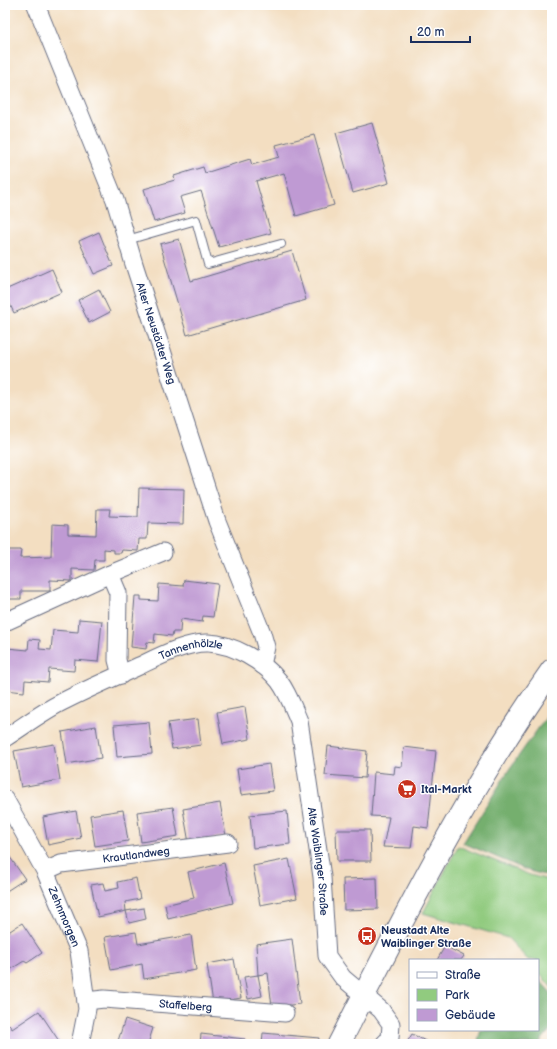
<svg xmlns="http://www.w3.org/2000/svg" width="557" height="1049" viewBox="0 0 557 1049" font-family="'Balsamiq Sans',sans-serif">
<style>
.green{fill:#91cb7f;stroke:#567d6e}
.forest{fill:#74af6e;stroke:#486f66}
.building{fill:#bf9ad3}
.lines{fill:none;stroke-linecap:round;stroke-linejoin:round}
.lane-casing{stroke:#676c81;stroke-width:10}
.street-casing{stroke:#676c81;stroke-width:19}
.secondary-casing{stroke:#676c81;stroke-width:24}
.lane{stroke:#fff;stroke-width:8}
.street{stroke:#fff;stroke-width:17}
.secondary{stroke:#fff;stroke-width:22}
.labels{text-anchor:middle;stroke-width:3;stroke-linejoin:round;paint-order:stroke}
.street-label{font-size:11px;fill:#1b2f5e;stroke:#fff}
.poi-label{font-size:11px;font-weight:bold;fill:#1b2f5e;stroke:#fff;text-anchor:start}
</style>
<rect width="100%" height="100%" fill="#fff"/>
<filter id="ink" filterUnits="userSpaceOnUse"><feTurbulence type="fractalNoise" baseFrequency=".025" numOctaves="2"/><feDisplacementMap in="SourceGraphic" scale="8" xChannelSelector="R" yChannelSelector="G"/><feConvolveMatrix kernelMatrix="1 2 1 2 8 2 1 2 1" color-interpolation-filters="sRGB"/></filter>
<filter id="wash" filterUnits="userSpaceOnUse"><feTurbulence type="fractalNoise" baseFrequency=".012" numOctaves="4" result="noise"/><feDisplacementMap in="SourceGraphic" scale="16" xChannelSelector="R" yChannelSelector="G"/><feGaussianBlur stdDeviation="0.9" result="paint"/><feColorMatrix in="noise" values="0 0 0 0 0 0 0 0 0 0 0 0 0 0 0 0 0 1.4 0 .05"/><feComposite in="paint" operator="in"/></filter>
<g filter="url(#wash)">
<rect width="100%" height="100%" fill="#f3dec1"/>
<path class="green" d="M458,846L530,875L552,881V988L538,972V960H528L508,938L423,913Z"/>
<path class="forest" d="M552,709V877L529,871L463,843L510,768Z
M538,978L552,994V1028L538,1044H477L481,1030H538Z"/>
<g id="blocks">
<path class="building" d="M372,123L389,183L353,193L336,133Z
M314,135L334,205L296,216L284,173L256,181L271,233L219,247L201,191L180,197L185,213L154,222L144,189L175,180L174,176L203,167L205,173L250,159L252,165L279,157L276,145Z
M99,232L113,266L94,274L79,241Z
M179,239L191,281L292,251L306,300L187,335L160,244Z
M52,269L62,292L14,313L5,294V290Z
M99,289L110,312L89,323L78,300Z
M139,488L184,489L183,524L148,523L147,539H139L138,551L122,550L121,553H114V550L104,549V560H95L94,570L72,569V581L50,580V591H21V599H5V550H21L20,558L51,557L52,524L68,525V534L96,535L97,509H110L109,516L138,517Z
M184,580L218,584L213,617L203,616L202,622L181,619L180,632H173L172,636L155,634L154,643L147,642L146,649L131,647L135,596H141V600L158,601L159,584L183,586Z
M79,619L102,621L98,662L75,660L74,671L49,669L48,682L25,680L24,692L5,690V667L7,648L28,650L29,639L40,640L39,649L51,650L53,630L78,632Z
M245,707L250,739L223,744L217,712Z
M198,719L201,745L172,749L168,723Z
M149,722L152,754L117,757L114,725Z
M96,726L101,758L67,764L62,732Z
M54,744L60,780L21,787L14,751Z
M328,746L367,751L365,778L325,775Z
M404,747L436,751L428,828L414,826L411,848L383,847L389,817L371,816L374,772L394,774L395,766L402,767Z
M269,764L273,791L241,795L237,769Z
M220,803L226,836L189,843L183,809Z
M173,807L178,836L141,842L137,812Z
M123,810L128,841L95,846L90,815Z
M76,811L81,838L48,845L43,817Z
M287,811L290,844L253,848L250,815Z
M336,830H370L371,861H337Z
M5,850L25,879L5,892Z
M289,859L297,898L260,905L253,866Z
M224,863L233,903L168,919L165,905L194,898L188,872Z
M136,878L140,899L125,902L126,911L98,917L91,885L103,883L105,891L119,888L118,882Z
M377,878L378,909L344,910L343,879Z
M144,908L146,919L129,923L126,911Z
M22,923L42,953L27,963L24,961L5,973V930L7,933Z
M136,932L138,944L191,935L196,970L144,979L142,964L111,970L105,937Z
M292,939L300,1004L272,1007L268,973L258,975L256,944Z
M445,946L464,956L461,960H437Z
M234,959L241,998L213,1003L207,964Z
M258,975L262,996L248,999L244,977Z
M39,1011L61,1044H5V1028L10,1025L12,1029Z
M125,1019L153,1028L148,1044H117Z
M263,1033L319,1038L318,1044H262Z
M201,1034L245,1039L244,1044H200Z
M412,1034L431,1044H406Z"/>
</g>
</g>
<g filter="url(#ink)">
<use href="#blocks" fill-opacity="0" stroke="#676c81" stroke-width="1"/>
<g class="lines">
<g class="lane-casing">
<path id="lane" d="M127,240L196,220L208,264L281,244"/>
</g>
<g class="street-casing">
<g id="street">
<path id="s1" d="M36,5L115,200L134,264L217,521L262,633L266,647L262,665"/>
<path d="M110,574L163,552"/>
<path d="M5,622L110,574L118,593L117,660L121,675"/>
<path id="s2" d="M5,738C24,726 42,712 62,702C87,689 113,678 139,666C158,657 186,642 208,643C233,644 263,661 279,681C288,693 293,707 299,721L322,877L327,956L343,978L381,1010L391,1024L390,1038L384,1044"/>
<path id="s3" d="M5,799L45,871L79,951L87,1009L80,1044"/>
<path id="s4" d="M45,871L61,864L228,843"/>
<path id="s5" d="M86,1001L104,999L285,1013"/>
</g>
</g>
<g class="secondary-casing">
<path id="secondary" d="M339,1044C404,917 469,787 552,670"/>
</g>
<use href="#lane" class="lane"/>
<use href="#street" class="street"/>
<use href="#secondary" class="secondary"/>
</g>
</g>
<defs>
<g id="supermarket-disc" transform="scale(1)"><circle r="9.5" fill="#c8321e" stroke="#fff"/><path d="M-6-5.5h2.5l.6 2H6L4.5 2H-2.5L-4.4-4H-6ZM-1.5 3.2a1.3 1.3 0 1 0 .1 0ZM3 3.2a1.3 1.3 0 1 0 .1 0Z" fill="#fff"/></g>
<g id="bus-disc" transform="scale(1)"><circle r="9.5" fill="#c8321e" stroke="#fff"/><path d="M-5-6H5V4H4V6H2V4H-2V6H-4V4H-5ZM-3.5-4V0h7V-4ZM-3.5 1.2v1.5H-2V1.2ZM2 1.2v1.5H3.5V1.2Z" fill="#fff"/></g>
</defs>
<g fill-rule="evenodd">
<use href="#supermarket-disc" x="407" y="789"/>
<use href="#bus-disc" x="367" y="936"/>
</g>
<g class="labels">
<g class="street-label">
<text dy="4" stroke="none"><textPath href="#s1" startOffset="350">Alter Neustädter Weg</textPath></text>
<text dy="4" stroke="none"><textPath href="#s2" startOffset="208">Tannenhölzle</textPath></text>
<text dy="4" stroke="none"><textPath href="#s4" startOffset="93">Krautlandweg</textPath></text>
<text dy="4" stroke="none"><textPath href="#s2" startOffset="495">Alte Waiblinger Straße</textPath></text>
<text dy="4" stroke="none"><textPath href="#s3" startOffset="132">Zehnmorgen</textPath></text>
<text dy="4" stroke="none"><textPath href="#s5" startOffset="100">Staffelberg</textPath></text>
</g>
<g class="poi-label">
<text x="421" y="793">Ital-Markt</text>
<text x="381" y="934">Neustadt Alte<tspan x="381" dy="13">Waiblinger Straße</tspan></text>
</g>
</g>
<rect width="557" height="1049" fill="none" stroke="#fff" stroke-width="20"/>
<rect x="409" y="959" width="130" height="72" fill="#ffffff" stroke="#a4acbf"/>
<rect x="417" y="972" width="20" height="6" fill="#ffffff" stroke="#a4acbf"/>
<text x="445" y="979" font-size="12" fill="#1b2f5e">Straße</text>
<rect x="417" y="989" width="20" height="12" fill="#91cb7f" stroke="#a4acbf"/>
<text x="445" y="999" font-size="12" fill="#1b2f5e">Park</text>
<rect x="417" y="1009" width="20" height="12" fill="#bf9ad3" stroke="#a4acbf"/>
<text x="445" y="1019" font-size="12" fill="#1b2f5e">Gebäude</text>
<path d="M411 36v6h59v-6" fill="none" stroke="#1b2f5e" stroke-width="2"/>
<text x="417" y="36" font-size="12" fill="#1b2f5e" stroke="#ffffff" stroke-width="3" paint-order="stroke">20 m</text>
</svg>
